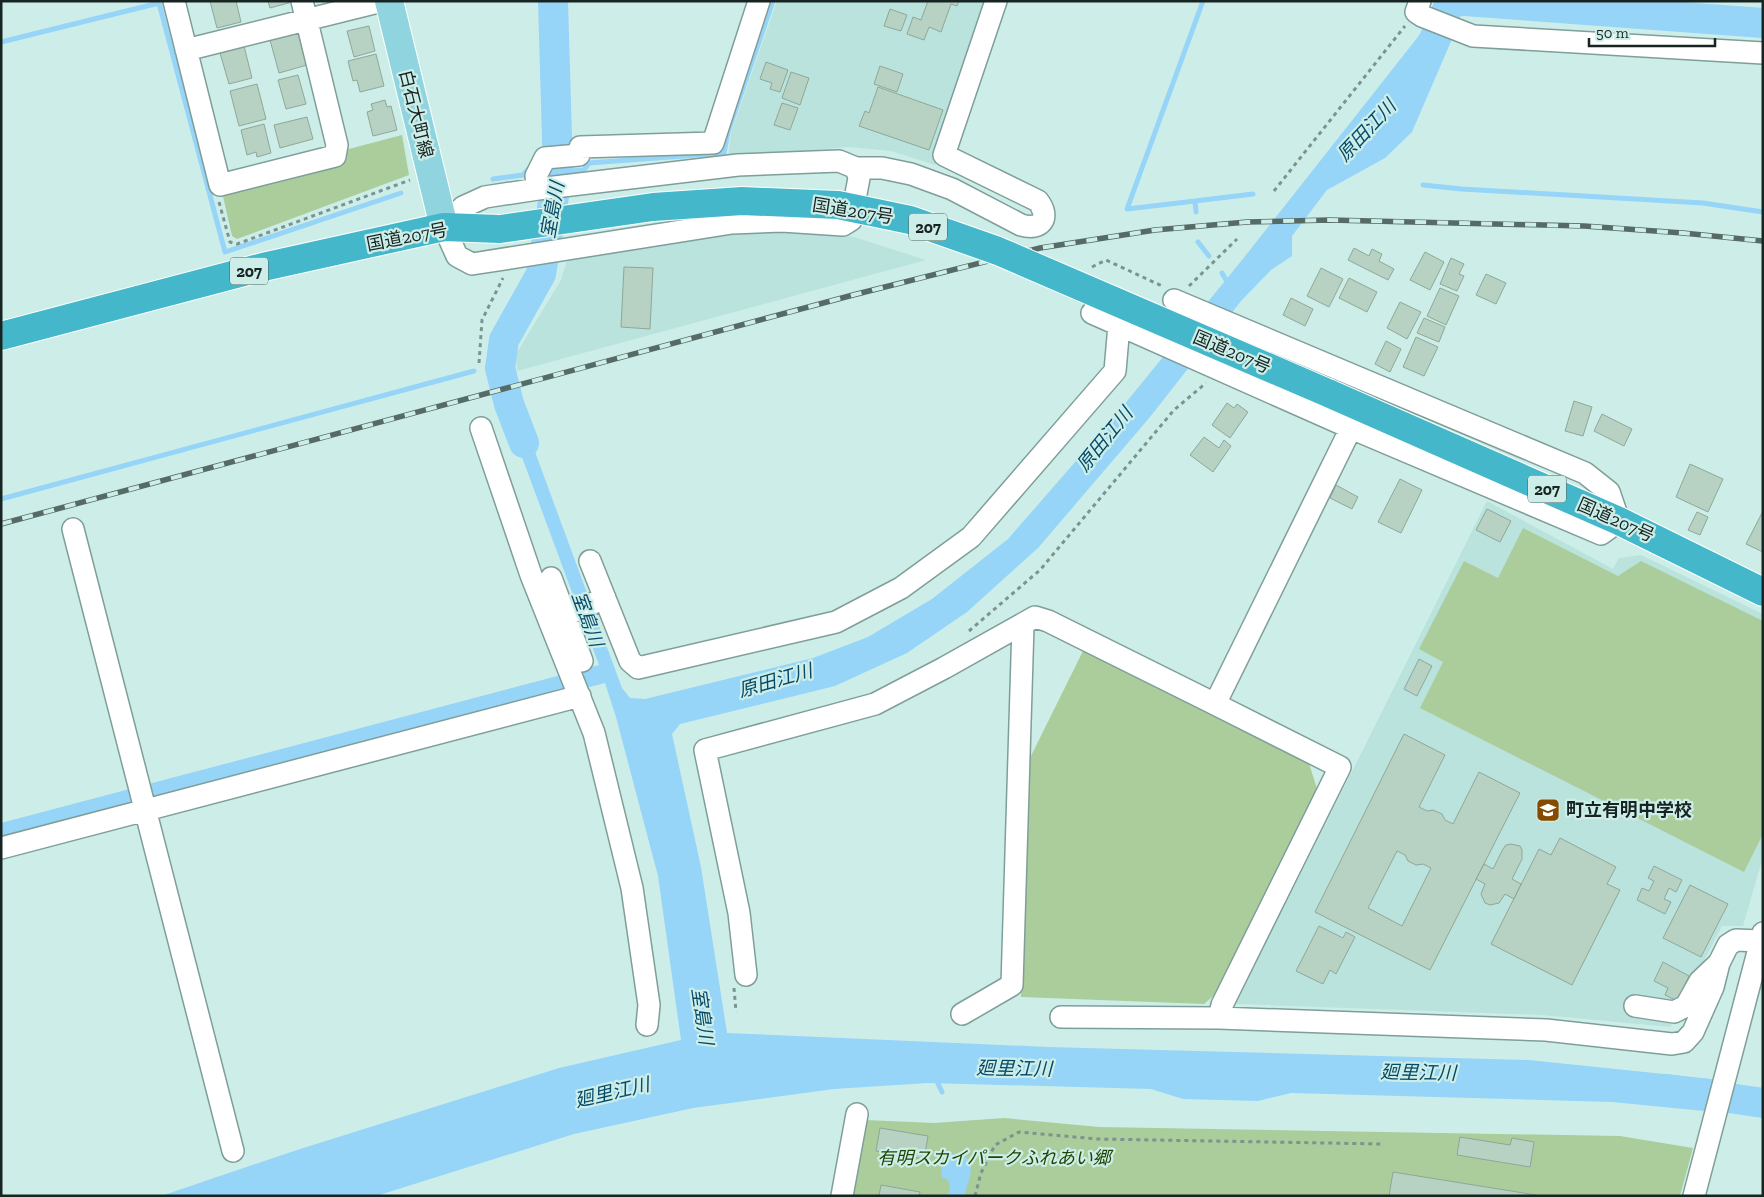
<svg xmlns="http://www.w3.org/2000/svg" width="1764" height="1197" viewBox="0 0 1764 1197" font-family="'Zilla Slab','Noto Sans JP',serif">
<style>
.built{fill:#b9e3dc}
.green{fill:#abcd9b}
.water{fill:#96d4f8}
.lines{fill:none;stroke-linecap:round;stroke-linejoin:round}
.stream{stroke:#96d4f8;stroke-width:5}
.river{stroke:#96d4f8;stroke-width:30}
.building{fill:#b7d2c3;stroke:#8ea798;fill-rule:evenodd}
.minor-casing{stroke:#7f9e9a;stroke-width:24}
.major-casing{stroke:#fff;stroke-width:30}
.highway-casing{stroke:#fff;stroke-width:30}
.path{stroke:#7c948f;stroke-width:3;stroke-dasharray:4 4;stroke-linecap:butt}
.minor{stroke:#fff;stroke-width:21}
.major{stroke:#8fd4df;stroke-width:28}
.highway{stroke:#44b8ca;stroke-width:28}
.rail-casing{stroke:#566a66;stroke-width:5.5}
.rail{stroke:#cdeee8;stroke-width:4;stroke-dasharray:11;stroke-linecap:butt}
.highway-bridge-casing{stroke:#fff;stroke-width:30;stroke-linecap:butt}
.highway-bridge{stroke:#44b8ca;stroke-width:28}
.labels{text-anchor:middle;stroke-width:4.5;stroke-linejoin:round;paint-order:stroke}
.shield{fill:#cdeee8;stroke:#4e615d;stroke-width:1}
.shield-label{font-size:16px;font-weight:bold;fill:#182422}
.street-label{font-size:18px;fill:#182422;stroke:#cdeee8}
.poi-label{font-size:18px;font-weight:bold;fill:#182422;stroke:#cdeee8;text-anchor:start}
.park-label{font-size:18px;font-style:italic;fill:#1e4600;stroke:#cdeee8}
.water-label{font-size:19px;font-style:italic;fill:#064a68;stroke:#cdeee8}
</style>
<rect width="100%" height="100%" fill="#cdeee8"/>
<path class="built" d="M777,1H991L935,165L891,151L848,147L728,158L731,133Z
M782,230L854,237L926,260L517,371L516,354L561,280L568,257L725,231Z
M1487,501L1613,569L1619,558L1641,555L1763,614V857L1743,926H1722L1670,1027L1542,1015L1236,1004Z"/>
<path class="green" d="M402,135L409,175L237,239L232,236L222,192L347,159L345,150Z
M1523,528L1618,576L1641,561L1763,621V834L1744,872L1420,708L1443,662L1419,649L1464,561L1498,578Z
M1084,649L1308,760L1318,792L1218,992L1204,1004L1021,997L1027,764Z
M1004,1118L1099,1127L1620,1136L1693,1148L1680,1196H852L865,1120L934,1123Z"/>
<path class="water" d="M1421,33L1452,39L1412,132L1385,158L1327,190L1292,236V256L1271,270L1241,301L1150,417L1038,548L967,612L907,653L835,686L680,724L672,734L701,867L727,1033L1048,1047L1529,1060L1712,1079L1704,1111L1612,1102L1291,1093L1258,1101L1183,1099L1151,1089L928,1083L834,1089L693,1108L574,1134L376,1196H161L297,1150L559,1068L681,1040L658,876L616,717L605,683L1,842V823L599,665L503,406L517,403L622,688L630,698L645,699L813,658L868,637L932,599L1008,539L1110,422L1242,260Z
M949,1154C981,1152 970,1177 964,1196H948L950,1187L948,1180L942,1177C940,1167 942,1162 949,1154Z"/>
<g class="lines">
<path class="stream" d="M159,3L225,252L401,193
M1,42L159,3V1
M558,172L584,170L589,163L724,153L728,132L773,1
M493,179L523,175L531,166
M1423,185L1462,189L1703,203L1763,212
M1195,201L1253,194
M1196,212L1195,201L1127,209L1203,1
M1198,242L1209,256
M1222,273L1229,285
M1,499L474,371
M936,1079L942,1092"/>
<path class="river" d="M1465,1L1763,23
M1419,73L1451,1
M524,443L509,404L500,368L504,340L541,274L558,172L553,1
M1667,1089L1763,1103"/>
</g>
<path class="building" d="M210,1H236L241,22L217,28Z
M268,1H292V2L270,8Z
M928,1H959L957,6L951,4L941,32L929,27L924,40L907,34L913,17L921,20Z
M890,9L907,15L901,31L884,26Z
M369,26L375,51L354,57L347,31Z
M298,33L307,65L279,73L270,40Z
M244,46L252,78L229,84L220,53Z
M376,54L384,86L360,92L357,80L353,81L348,61Z
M766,62L788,70L780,92L770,89L772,83L760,79Z
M880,66L903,74L897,92L874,84Z
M791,72L809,78L800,105L782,98Z
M298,75L306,104L286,109L278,80Z
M257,84L266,119L239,126L230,91Z
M878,87L943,110L929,150L859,126L865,111L869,113Z
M385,100L387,107L391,106L397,130L373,136L367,112L373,110L371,104Z
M782,103L798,108L790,130L774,125Z
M307,117L313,139L280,148L274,125Z
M264,124L271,153L257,157L256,152L247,155L241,130Z
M1354,248L1369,256L1372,249L1382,254L1379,261L1394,269L1388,280L1348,260Z
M1425,252L1444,262L1430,290L1410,280Z
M1451,258L1464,264L1459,274L1464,276L1457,291L1440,284Z
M624,267L653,268L650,329L621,327Z
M1321,268L1343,279L1329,307L1307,296Z
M1486,274L1506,283L1496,304L1476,295Z
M1349,278L1377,292L1367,312L1339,298Z
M1440,288L1459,296L1446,325L1427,316Z
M1291,298L1313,309L1305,326L1283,315Z
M1400,302L1421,312L1407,339L1387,328Z
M1424,318L1445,327L1439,342L1417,333Z
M1416,337L1438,347L1424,376L1403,367Z
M1386,341L1401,349L1390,372L1375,364Z
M1574,401L1592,407L1583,436L1565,431Z
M1227,403L1234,408L1237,404L1248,412L1230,438L1212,425Z
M1602,414L1632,429L1624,446L1594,431Z
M1204,437L1219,448L1224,440L1231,446L1213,472L1190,455Z
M1690,464L1723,479L1708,512L1676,497Z
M1400,479L1422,490L1401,533L1378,522Z
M1336,485L1358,497L1352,509L1330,498Z
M1487,509L1511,521L1500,542L1476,530Z
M1763,511V552L1746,544Z
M1697,512L1708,517L1700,535L1688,530Z
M1419,659L1432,666L1417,696L1404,689Z
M1404,734L1445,755L1419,807L1427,811L1433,810L1442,814L1445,820L1453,824L1479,772L1520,793L1430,970L1315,912ZM1397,851L1405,855L1408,861L1416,865L1423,864L1431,868L1402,926L1368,908Z
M1560,838L1616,867L1607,884L1620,890L1572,985L1491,944L1539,849L1551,855Z
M1511,844L1520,846L1522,850V859L1512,879L1521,884L1514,899L1505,894L1499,903L1490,905L1485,903L1481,894L1485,884L1476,879L1484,864L1493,869L1503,849L1506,845Z
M1654,866L1682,880L1676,892L1669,888L1664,899L1671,902L1665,914L1637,900L1642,888L1649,891L1654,881L1648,878Z
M1690,885L1728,904L1701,957L1663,938Z
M1319,926L1343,938L1346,932L1355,937L1336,974L1330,970L1323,984L1296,971Z
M1663,962L1689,976L1677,1001L1665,995L1668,988L1654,981Z
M880,1128L928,1136L924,1159L876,1151Z
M1460,1137L1510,1145L1512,1138L1534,1142L1530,1167L1457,1155Z
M1393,1172L1536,1195V1196H1389Z
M881,1185L920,1192L919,1196H879Z"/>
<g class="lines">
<g class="minor-casing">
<path id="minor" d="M174,1L220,185L335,156L337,145L302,1
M1420,1L1416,12L1422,16L1473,36L1763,53
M186,50L382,1
M856,168L859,178L851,220L843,225L782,221L732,223L472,264L457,256L444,227L463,207L485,197L538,189L738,165L839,161L856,168H882L911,174L952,189L1021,225C1041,231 1051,218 1038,201L944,155L996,1
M538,189L536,176L545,158L579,155L580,147L713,143L759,1
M1092,313L1351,428
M481,428L531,575L594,733L632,888L649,1005L647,1025
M73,529L233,1151
M590,561L630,661L638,668L836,622L901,588L971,537L1115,371L1119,325
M551,578L582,661
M564,616L605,598
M1215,704L1340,767L1222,1005L1219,1018
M1,848L580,696
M746,975L739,913L705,750L875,704L944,668L1035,617L1048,621L1215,704L1351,428L1601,534L1619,521L1609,492L1585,473L1174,300
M1635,1006L1674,1012L1686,1006L1700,981L1719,963
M962,1014L1012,985L1023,625
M1061,1017L1219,1018L1546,1030L1672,1044L1684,1042L1693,1032L1713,987L1719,963L1728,945L1736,940L1760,941
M842,1196L857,1114
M1694,1196L1763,933"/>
</g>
<g class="major-casing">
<path id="major" d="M389,1L444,227"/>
</g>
<g class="highway-casing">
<path id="highway" d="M1,336L263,267L444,227L500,229
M1328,393L1619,521L1763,592"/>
</g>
<path class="path" d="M1274,191L1405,26
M219,202L230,242L237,244L410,180
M1092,267L1106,260L1162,286
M1189,286L1237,239
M479,363L482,320L503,278
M969,631L1040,570L1174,410L1206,383
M734,988L736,1012
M975,1196L981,1173L995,1145L1019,1132L1097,1139L1383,1144"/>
<use href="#minor" class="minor"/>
<use href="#major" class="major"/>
<use href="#highway" class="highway"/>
<g class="rail-casing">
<path id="rail" d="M1,524L853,295L1040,248L1155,230L1247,222L1329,220L1584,226L1683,233L1763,241"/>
</g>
<use href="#rail" class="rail"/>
<g class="highway-bridge-casing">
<path id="highway-bridge" d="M500,229L653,207L742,201L838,205L910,220L998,251L1328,393"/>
</g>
<use href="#highway-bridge" class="highway-bridge"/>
</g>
<defs>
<g id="school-square" transform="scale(1.25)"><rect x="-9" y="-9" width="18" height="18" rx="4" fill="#854b01" stroke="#cdeee8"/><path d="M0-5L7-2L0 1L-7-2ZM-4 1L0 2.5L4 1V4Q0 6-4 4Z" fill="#fff"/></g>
</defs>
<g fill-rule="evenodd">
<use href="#school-square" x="1548" y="810"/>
</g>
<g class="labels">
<g class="shield">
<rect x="909" y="213.5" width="38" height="27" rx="4"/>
<rect x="230" y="257.5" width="38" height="27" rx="4"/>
<rect x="1528" y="475.5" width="38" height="27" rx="4"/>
</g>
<g class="shield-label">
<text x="928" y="233">207</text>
<text x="249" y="277">207</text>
<text x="1547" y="495">207</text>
</g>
<g class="street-label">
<text transform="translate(416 114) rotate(76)" y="6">白石大町線</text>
<text transform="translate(853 211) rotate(9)" y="6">国道207号</text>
<text transform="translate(407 237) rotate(-11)" y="6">国道207号</text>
<text transform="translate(1232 352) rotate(23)" y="6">国道207号</text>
<text transform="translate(1616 520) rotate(24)" y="6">国道207号</text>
</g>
<g class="poi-label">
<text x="1566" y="816">町立有明中学校</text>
</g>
<g class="park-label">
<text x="994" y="1164">有明スカイパークふれあい郷</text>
</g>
<g class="water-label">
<text transform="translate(1366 130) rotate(-47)" y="7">原田江川</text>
<text transform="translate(552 210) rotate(-80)" y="7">室島川</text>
<text transform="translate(1104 439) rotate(-51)" y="7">原田江川</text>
<text transform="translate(588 619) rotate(70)" y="7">室島川</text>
<text transform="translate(775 680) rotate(-16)" y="7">原田江川</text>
<text transform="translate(703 1016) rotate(82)" y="7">室島川</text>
<text transform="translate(1014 1068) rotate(1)" y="7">廻里江川</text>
<text transform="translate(1418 1072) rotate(1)" y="7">廻里江川</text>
<text transform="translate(612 1092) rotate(-13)" y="7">廻里江川</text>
</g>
</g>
<rect width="1764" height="1197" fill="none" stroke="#182422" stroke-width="5"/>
<path d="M1589 38v8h126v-8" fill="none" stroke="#182422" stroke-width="2.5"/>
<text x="1596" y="38" font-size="15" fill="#182422" stroke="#cdeee8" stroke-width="4" paint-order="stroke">50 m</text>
</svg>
